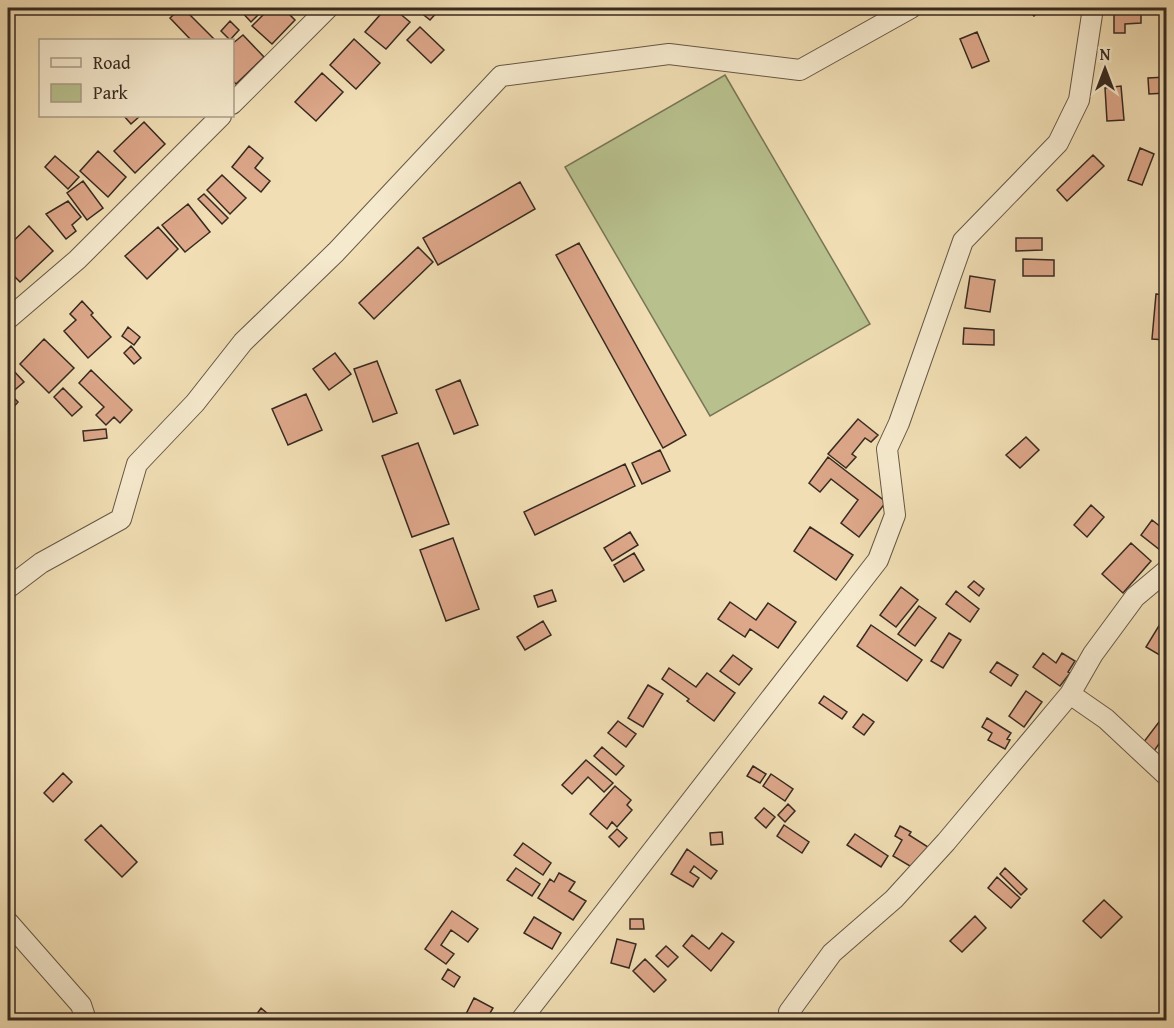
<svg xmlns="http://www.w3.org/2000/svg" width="1174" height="1028" viewBox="0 0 1174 1028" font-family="'Gentium Book Plus',serif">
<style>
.green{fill:#b8c18e;stroke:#787657;stroke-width:1.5}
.building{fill:#dda78a;stroke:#372a20;stroke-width:1.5}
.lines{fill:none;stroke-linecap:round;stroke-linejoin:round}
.street-casing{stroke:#665745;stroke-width:22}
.street{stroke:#f6eace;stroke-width:20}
</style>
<rect width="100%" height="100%" fill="#f1deb4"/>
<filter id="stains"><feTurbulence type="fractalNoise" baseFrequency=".00333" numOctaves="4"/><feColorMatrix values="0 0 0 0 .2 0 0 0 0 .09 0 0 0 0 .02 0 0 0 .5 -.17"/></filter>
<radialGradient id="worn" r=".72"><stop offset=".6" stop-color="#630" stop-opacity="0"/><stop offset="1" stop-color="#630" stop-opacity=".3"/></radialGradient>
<path class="green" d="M725,75L870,324L710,416L565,167Z"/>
<path class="building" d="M181,8H183L215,40H191L170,18Z
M238,8H260L263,10L251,22Z
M270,8H283L295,20L272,44L252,26Z
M386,8H393L410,22L386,49L365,32Z
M415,8H441L430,20Z
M1026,8H1043L1034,16Z
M1114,13H1141V23L1125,24V33H1114Z
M230,21L239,30L230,40L221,31Z
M420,27L444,50L431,63L407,40Z
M977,32L989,61L972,68L960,39Z
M243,35L264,57L236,84L232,80V44Z
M354,39L380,63L356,89L330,65Z
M322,73L343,92L316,121L295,102Z
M1166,77V93L1149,94L1148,78Z
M1121,86L1124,120L1107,121L1105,88Z
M124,116H140L131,124Z
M144,122L165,144L135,173L114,151Z
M249,146L263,158L255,168L270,181L261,192L232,167Z
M1140,148L1154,154L1142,185L1128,180Z
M98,151L126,177L108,197L80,171Z
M1093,155L1104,166L1067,201L1057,190Z
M55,156L79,177L68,189L45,167Z
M222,175L246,198L230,214L207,190Z
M83,181L103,208L87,220L67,193Z
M520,182L535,209L438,265L423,238Z
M204,194L228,218L222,224L198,199Z
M68,201L81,217L72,225L76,231L66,239L46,214Z
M188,204L210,232L185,252L162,225Z
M29,226L53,251L20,282L8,270V246Z
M158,227L178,249L147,279L125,256Z
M1016,238H1042V250L1016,251Z
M579,243L686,435L663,448L556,255Z
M418,247L433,262L374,319L359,303Z
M1023,259L1054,260V276H1023Z
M970,276L995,280L990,312L965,308Z
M1156,294L1166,295V340L1152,339Z
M82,301L93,313L91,315L111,337L88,358L64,331L76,320L70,314Z
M128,327L140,337L134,345L122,336Z
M964,328L994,330V345L963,344Z
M44,339L74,368L49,393L20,364Z
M131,346L141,358L134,364L124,353Z
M335,353L351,374L329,390L313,369Z
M377,361L397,413L373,422L354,369Z
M12,369L24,382L10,394L18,402L8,413V373Z
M91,370L132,410L120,423L114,417L106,425L96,415L104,407L79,383Z
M460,380L478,425L454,434L436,390Z
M63,388L82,407L72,416L54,397Z
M306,394L322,430L288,445L272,409Z
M858,419L878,435L871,442L865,438L852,454L856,457L846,468L828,454Z
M106,429L107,438L84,441L83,431Z
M1026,437L1039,450L1020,468L1006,455Z
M418,443L449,524L412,537L382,456Z
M660,450L670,471L642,484L632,463Z
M828,457L886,502L859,537L841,523L858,500L831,479L820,492L809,483Z
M625,464L635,486L535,535L524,512Z
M1091,505L1104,517L1087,537L1074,525Z
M1152,520L1166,531V543L1160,550L1141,535Z
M810,527L853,555L836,580L794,551Z
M630,532L638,545L612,561L604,548Z
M453,538L479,609L446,621L420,550Z
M1131,543L1151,561L1123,593L1102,574Z
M634,553L644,570L624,582L614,565Z
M974,581L984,589L979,596L968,587Z
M901,587L918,600L896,627L880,615Z
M552,590L556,601L538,607L534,596Z
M956,591L979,609L970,622L946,604Z
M730,602L756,620L768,603L796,622L778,648L750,629L745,637L718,619Z
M919,606L936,618L915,646L898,634Z
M543,621L551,635L525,650L517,637Z
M1160,624L1166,628V652L1163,657L1146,647Z
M871,625L922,660L907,681L857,646Z
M949,633L961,640L943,668L931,661Z
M1043,653L1056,663L1062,653L1075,661L1068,672L1070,673L1060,686L1033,667Z
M733,655L752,669L739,685L720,671Z
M997,662L1018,675L1011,686L990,672Z
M669,668L696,687L707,673L735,693L714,721L687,701L689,699L662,679Z
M648,685L663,694L643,727L628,718Z
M1026,691L1042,702L1024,727L1009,716Z
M824,696L847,712L842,719L819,703Z
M863,714L874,722L864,735L853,727Z
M987,718L1011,733L1007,739L1010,740L1005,749L988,740L992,733L982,727Z
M1162,718L1166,721V734L1154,751L1143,743Z
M618,721L636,734L626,747L608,733Z
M602,747L624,766L616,775L594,756Z
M586,760L613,783L604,792L588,777L572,794L562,785Z
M753,766L766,774L760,783L747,776Z
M63,773L72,782L53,802L44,793Z
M771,774L793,789L785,801L763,786Z
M615,786L631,800L627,805L632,810L617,827L612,822L607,829L590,814Z
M788,804L795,811L785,822L778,815Z
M764,808L775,817L766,828L755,818Z
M101,825L137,862L122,877L85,840Z
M784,825L809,842L802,853L777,836Z
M900,826L911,832L909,835L928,847L915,869L893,856L902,840L895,836Z
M617,829L627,838L619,847L609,837Z
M722,832L723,844L711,845L710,833Z
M855,834L888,856L881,867L847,845Z
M523,843L551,863L543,875L514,855Z
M687,849L717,871L711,879L694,866L690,872L699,878L693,887L671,874Z
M516,868L540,884L532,896L507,880Z
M1005,868L1027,889L1021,895L1000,874Z
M559,873L575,882L569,891L586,901L573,920L538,898L550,879L554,882Z
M997,877L1020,898L1011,908L988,888Z
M1104,900L1122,917L1101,938L1083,921Z
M452,911L478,929L468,942L451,930L441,945L454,954L446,964L425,949Z
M975,916L986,928L962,952L950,941Z
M534,917L561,933L552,949L524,933Z
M630,919H643L644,929H630Z
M722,933L734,942L711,971L683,946L692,935L709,949Z
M617,939L636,944L629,968L611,963Z
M666,946L678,957L668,967L656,956Z
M645,959L666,980L654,992L633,971Z
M448,969L460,977L454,987L442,979Z
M474,998L493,1008L486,1020H463Z
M261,1008L275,1020H262L256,1015Z"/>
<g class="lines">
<g class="street-casing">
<path id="street" d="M232,104L328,8
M8,319L77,260L221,116
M8,588L41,563L121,519L137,464L195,403L243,342L336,252L501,76L669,54L800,70L911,8
M1070,694L1106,719L1166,775
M8,922L81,1005L86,1020
M789,1012L832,953L894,899L946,842L1070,694L1093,654L1135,597L1166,571
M521,1020L878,560L895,515L887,449L899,423L963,241L1058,143L1079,100L1093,8"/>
</g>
<use href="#street" class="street"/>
</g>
<rect width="1174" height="1028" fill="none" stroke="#f1deb4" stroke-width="30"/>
<rect x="9" y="9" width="1156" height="1010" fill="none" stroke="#372a20" stroke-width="3"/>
<rect x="15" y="15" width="1144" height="998" fill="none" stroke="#372a20" stroke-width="1.5"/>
<rect x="39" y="39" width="195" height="78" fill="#f6eace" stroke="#aa9d88" stroke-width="1.5"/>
<rect x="51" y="58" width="30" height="9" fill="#f6eace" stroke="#aa9d88" stroke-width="1.5"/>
<text x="93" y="69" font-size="18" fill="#372a20">Road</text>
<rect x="51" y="84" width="30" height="18" fill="#b8c18e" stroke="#aa9d88" stroke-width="1.5"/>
<text x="93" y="99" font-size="18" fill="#372a20">Park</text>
<g transform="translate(1105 69)" stroke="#f6eace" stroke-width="4.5" paint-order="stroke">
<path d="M0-4.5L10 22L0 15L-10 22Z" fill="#372a20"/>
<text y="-9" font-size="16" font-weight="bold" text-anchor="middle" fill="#372a20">N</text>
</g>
<rect width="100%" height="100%" filter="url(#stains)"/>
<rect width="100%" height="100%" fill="url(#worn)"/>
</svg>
